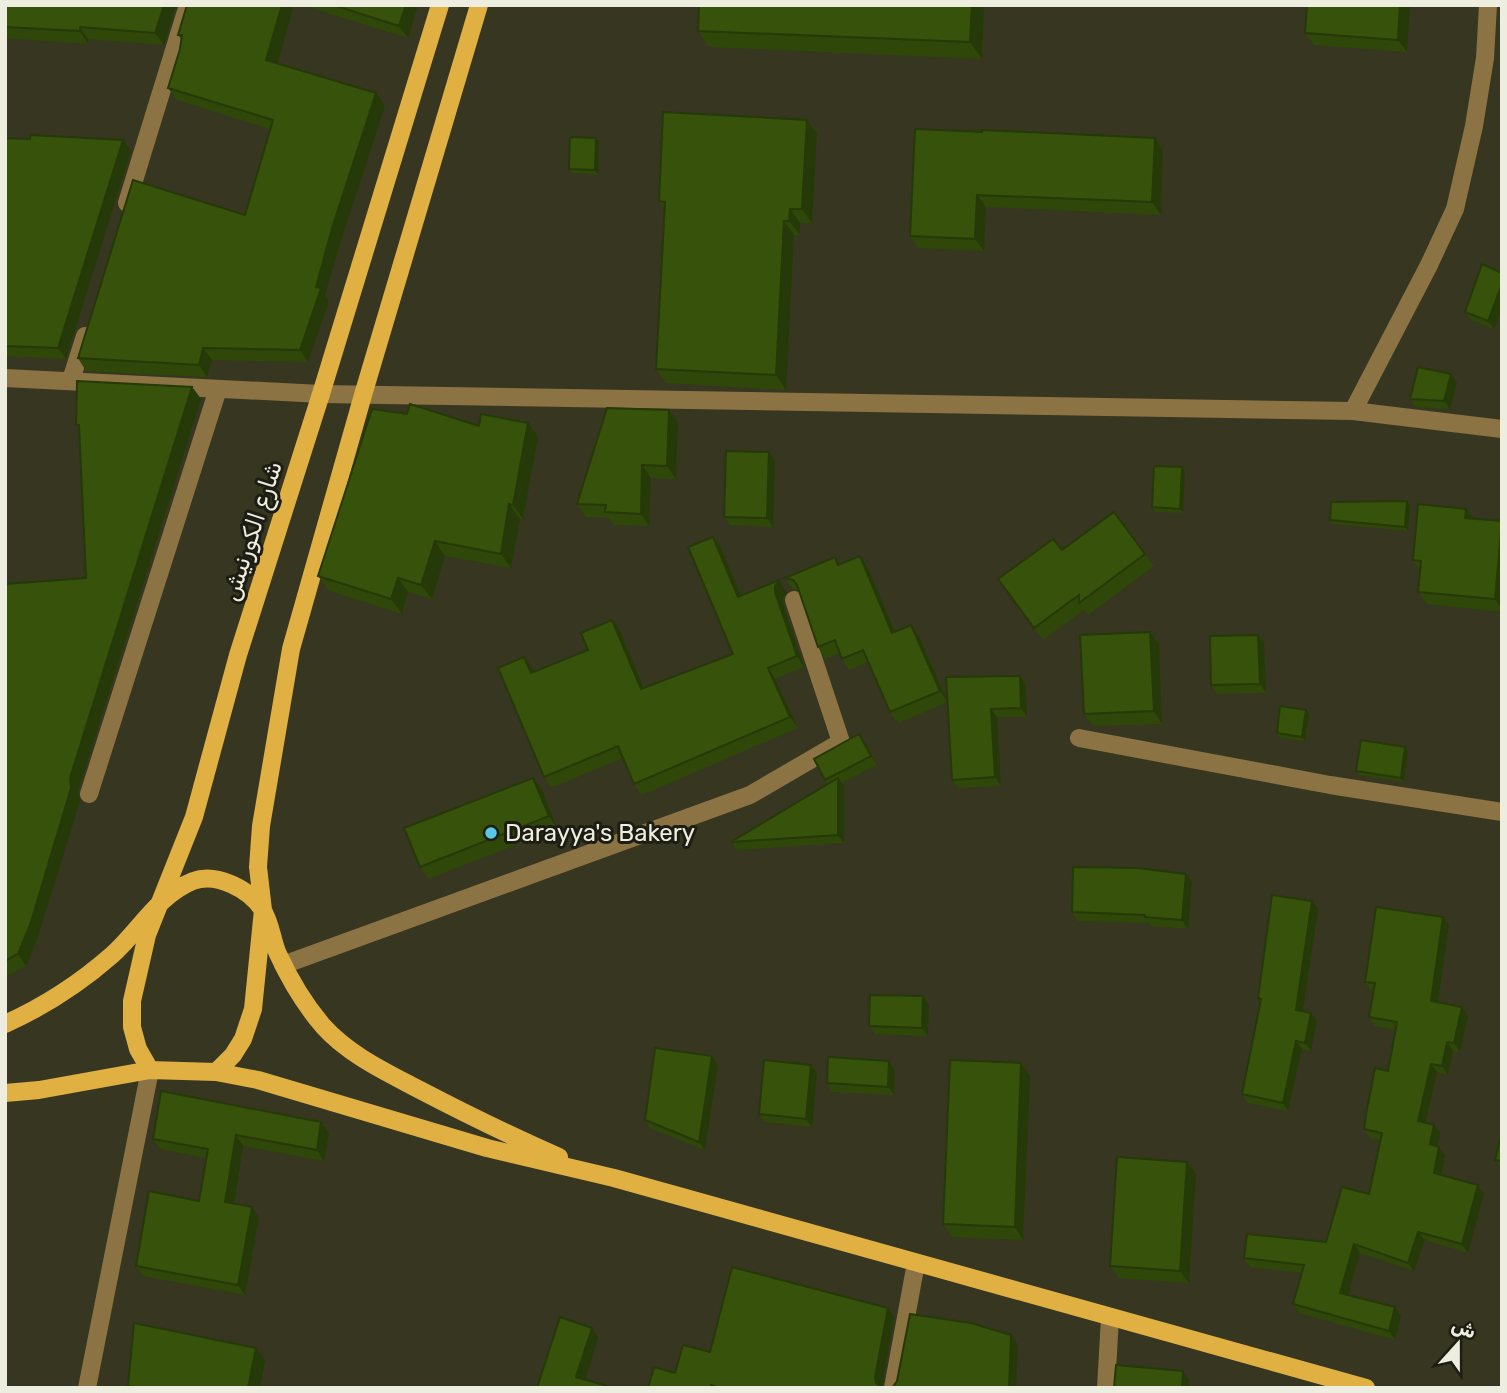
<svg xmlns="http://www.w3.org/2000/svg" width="1507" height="1393" viewBox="0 0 1507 1393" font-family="Rubik,'Noto Sans Arabic',sans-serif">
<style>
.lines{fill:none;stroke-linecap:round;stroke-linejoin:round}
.minor{stroke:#8b7343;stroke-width:18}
.major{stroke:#e0b042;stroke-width:18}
.wall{fill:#2f4709}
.shaded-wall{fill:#263908}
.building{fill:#37520b;stroke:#263908;stroke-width:2}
.poi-dot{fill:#5bc8e6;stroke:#1d1d14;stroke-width:2.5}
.labels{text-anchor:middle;stroke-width:6;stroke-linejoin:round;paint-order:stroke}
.street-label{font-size:24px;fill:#edede0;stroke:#1d1d14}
.poi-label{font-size:24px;fill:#edede0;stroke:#1d1d14;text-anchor:start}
</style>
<rect width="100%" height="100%" fill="#373621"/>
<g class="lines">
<path class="minor" d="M127,203L188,5
M5,378L321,394L1353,411L1429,265L1455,209L1474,126L1485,58L1488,5
M71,380L85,336
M1353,411L1502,429
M1079,738L1330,785L1502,812
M89,794L218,389
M283,965L750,795L841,742L794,600
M87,1388L150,1070
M893,1388L916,1263
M1106,1388L1110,1317"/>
<path class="major" d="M5,1024C45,1006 79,984 112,955C139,931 158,895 193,881C217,872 250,890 262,909C271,922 272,941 278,954C290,980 305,1005 323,1026C349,1055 386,1072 420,1090C466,1114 511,1136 559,1157
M150,1070L138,1049L132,1027V1001L147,935L194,817L238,655L321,394L440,5
M216,1072L233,1055L243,1039L253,1009L263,910L258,867L261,826L291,649L363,395L479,5
M5,1093L39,1090L150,1070L216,1072L258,1080L487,1148L614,1178L1366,1388"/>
</g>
<path class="wall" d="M5,5H176L164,45L88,39V44L5,38Z
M294,5L277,63L376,93L385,106L342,237L325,295L329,301L308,362L212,360L207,377L86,371L78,358L245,215L270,129L177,100L168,88L180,49L182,40L178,35Z
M302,5H418L408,38Z
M984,5L982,59L709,47L698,31Z
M1307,5H1410L1407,52L1314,45L1305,33Z
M807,120L817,134L812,223H800V235H794L786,390L666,383L656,369L665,210L659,201Z
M982,132L1155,138L1163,150L1161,215L986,207L984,251L918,248L910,236Z
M5,138L123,140L131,151L66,359L5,356Z
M599,142L598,175L572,173L569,169Z
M1482,264L1494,329L1471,320L1465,312Z
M1457,383L1450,409L1416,407L1410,399Z
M192,387L201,399L78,791L80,801L38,937L26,966L5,977V584L86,578L80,430L76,425Z
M669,410L678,422L676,479L651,478L649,526L614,525L609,518L586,517L577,504Z
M528,423L538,437L523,519H520L511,568L445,556L432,599L408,592L402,614L329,591L318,576L479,426Z
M775,461L773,527L730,525L724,517Z
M1185,472L1183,513L1155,512L1152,507Z
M1410,506L1408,531L1333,524L1330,520Z
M1473,519L1502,521V612L1427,604L1418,592L1420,571L1413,560Z
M713,537L721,548L741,596L787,592L783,597V604L804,667L775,679L798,728L642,795L634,784L623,758L551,788L544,777L532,668L534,672L588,650L612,620L620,631L644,688L733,654Z
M1062,550L1145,554L1154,566L1088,615L1084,610L1043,640L998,579Z
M860,556L868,568L895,632L911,625L919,637L948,701L1026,685L1027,717H997L1001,786L958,788L952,780L948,702L898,723L890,712L869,662L849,670L842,659L840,653L825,659L818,647L799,590L793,589L785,578L840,564Z
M1150,632L1159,644L1162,724L1093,726L1084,714Z
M1258,635L1264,643L1266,693L1217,694L1211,685Z
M1306,710L1309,714L1305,741L1280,738L1277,733Z
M865,743L877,765L842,783L844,786V843L737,850L731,842L827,784L825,780Z
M1408,751L1404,782L1359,775L1356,771Z
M533,778L542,790L557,829L428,879L420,867Z
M1186,874L1192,882L1188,929L1151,926L1149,923L1078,921L1072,912Z
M1318,909L1303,1011L1311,1013L1317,1021L1311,1051L1302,1049L1288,1111L1248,1103L1242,1094L1260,1002L1258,998Z
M1443,917L1449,925L1438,1002L1462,1007L1468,1016L1460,1052L1453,1051L1448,1075L1437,1072L1426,1123L1434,1125L1440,1133L1437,1146L1439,1147L1445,1155L1441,1175L1484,1194L1468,1253L1425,1240L1414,1271L1360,1253L1348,1295L1401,1316L1395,1340L1299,1313L1293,1304L1302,1273L1250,1267L1244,1258L1326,1242L1369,1194L1380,1140L1370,1138L1364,1129L1388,1071L1396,1030L1375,1026L1369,1017L1374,991H1371L1365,982Z
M923,996L929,1005L928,1036L875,1034L869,1026Z
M712,1056L718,1065L705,1150L651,1129L645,1120Z
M889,1061L895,1070L894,1095L832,1092L827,1083Z
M1021,1063L1030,1076L1023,1240L952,1237L943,1224Z
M811,1065L817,1073L812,1127L765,1122L759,1114Z
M321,1122L329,1133L324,1161L243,1146L234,1204L252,1207L259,1217L245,1295L143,1276L136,1266L199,1201L206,1158L160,1149L153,1139Z
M1502,1132V1168L1495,1160Z
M1187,1162L1196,1174L1189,1283L1119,1278L1110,1266Z"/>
<path class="shaded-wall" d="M164,5H176L164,45L155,33Z
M282,5H294L275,72L266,60Z
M406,5H418L408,38L399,26Z
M972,5H984L982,59L970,42Z
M1400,5H1410L1407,52L1398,40Z
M80,27L88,39V44L80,31Z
M376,93L385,106L342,237L325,295L329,301L308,362L300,350L333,225Z
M807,120L817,134L812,223L802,209Z
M596,138L599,142L598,175L595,170Z
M1155,138L1163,150L1161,215L1152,202Z
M123,140L131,151L66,359L58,348Z
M977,195L986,207L984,251L975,239Z
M790,209L800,223V235L789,221Z
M784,221L794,235L786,390L776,375Z
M1502,284V309L1494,329L1488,321Z
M203,348L212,360L207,377L199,365Z
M1451,374L1457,383L1450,409L1444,401Z
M192,387L201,399L78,791L80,801L38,937L26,966L18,954L70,778Z
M669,410L678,422L676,479L667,466Z
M528,423L538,437L523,519L513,505Z
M769,452L775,461L773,527L767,518Z
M642,465L651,478L649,526L641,514Z
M1182,467L1185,472L1183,513L1180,509Z
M1407,501L1410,506L1408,531L1405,527Z
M509,504L520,519L511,568L501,554Z
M1466,509L1475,521L1465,518Z
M1502,528V609L1495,599Z
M713,537L721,548L746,608L738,597Z
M435,541L445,556L432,599L421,585Z
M860,556L868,568L900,644L892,633Z
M398,578L408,592L402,614L391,599Z
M779,580L787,592L783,597V604L804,667L797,656L775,592V586Z
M612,620L620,631L649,701L641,689Z
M911,625L919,637L948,702L940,691Z
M1150,632L1159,644L1162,724L1154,711Z
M1258,635L1264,643L1266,693L1260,684Z
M524,657L532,668L539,684L531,673Z
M768,668L775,679L798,728L790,717Z
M1020,676L1026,685L1027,717L1021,708Z
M991,709L997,717L1001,786L995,777Z
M1306,710L1309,714L1305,741L1302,737Z
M859,734L865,743L877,765L871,756Z
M1405,747L1408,751L1404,782L1401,778Z
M533,778L542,790L557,829L549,816Z
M838,778L844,786V843L838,835Z
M1186,874L1192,882L1188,929L1182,920Z
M1312,901L1318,909L1302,1018L1296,1010Z
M1443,917L1449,925L1437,1009L1431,1001Z
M923,996L929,1005L928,1036L922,1028Z
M1462,1007L1468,1016L1460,1052L1454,1043Z
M1311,1013L1317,1021L1311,1051L1305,1043Z
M1296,1041L1302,1049L1288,1111L1283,1103Z
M1447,1042L1453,1051L1448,1075L1442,1066Z
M712,1056L718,1065L705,1150L699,1142Z
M889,1061L895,1070L894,1095L888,1087Z
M1021,1063L1030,1076L1023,1240L1015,1227Z
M1431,1064L1437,1072L1424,1130L1418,1121Z
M811,1065L817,1073L812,1127L806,1119Z
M321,1122L329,1133L324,1161L317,1150Z
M1434,1125L1440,1133L1436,1153L1430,1144Z
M236,1135L243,1146L233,1213L225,1202Z
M1439,1147L1445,1155L1440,1182L1434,1173Z
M1187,1162L1196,1174L1189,1283L1180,1271Z
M1478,1185L1484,1194L1468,1253L1462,1244Z
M252,1207L259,1217L245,1295L238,1285Z
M1418,1232L1425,1240L1414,1271L1408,1263Z
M1354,1244L1360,1253L1346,1302L1340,1293Z
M1395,1307L1401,1316L1395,1340L1389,1331Z
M888,1308L894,1317L882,1388L876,1383L875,1377Z
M592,1328L598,1338L583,1387L576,1377Z
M1011,1335L1018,1345L1016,1388H1009Z
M256,1348L265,1360L260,1388H248Z
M1183,1371L1189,1380V1388H1182Z"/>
<path class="building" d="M5,5H164L155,33L80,27V31L5,27Z
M187,5H282L266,60L376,93L333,225L316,287L321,288L300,350L203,348L199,365L78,358L133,180L245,215L273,120L168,88L180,49L182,35H178Z
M333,5H406L399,26Z
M699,5H972L970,42L698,31Z
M1307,5H1400L1398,40L1305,33Z
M663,112L807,120L802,209H790L789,221H784L776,375L656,369L665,202L659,201Z
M915,129L982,132V130L1155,138L1152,202L977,195L975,239L910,236Z
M30,135L123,140L58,348L5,346V138L30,139Z
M570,137L596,138L595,170L569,169Z
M1482,264L1502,273V284L1488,321L1465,312Z
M1418,367L1451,374L1444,401L1410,399Z
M77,381L192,387L70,778L71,788L30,925L18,954L5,961V584L86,578L79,425H76Z
M410,404L479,426L481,414L528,423L513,505L509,504L501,554L435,541L421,585L398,578L391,599L318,576L372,409L407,414Z
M607,408L669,410L667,466L642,465L641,514L605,512L606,505L577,504Z
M726,451L769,452L767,518L724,517Z
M1154,466L1182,467L1180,509L1152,507Z
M1407,501L1405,527L1330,520L1331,502Z
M1418,504L1466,509L1465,518L1502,521L1495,599L1418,592L1421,561L1413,560Z
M1114,512L1145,554L1079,603V595L1034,628L998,579L1053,539L1062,550Z
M713,537L738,597L779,580L775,586V592L797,656L768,668L790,717L634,784L618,746L544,777L498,668L524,657L531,673L588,650L581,633L612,620L641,689L733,654L688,547Z
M860,556L892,633L911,625L940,691L890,712L863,650L842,659L835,640L818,647L797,585L793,580L785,578L835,557L838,565Z
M1150,632L1154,711L1084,714L1080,635Z
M1258,635L1260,684L1211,685L1210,636Z
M1020,676L1021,708L991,709L995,777L952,780L946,677Z
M1280,706L1306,710L1302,737L1277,733Z
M859,734L871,756L825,780L814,759Z
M1361,740L1405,747L1401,778L1356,771Z
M533,778L549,816L420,867L404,828Z
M838,778V835L731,842Z
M1073,867L1137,868L1186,874L1182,920L1145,917V915L1072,912Z
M1272,895L1312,901L1296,1010L1311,1013L1305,1043L1296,1041L1283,1103L1242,1094L1261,999L1258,998Z
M1376,907L1443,917L1431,1001L1462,1007L1454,1043L1447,1042L1442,1066L1431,1064L1418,1121L1434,1125L1430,1144L1439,1147L1434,1173L1478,1185L1462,1244L1418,1232L1408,1263L1354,1244L1340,1293L1395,1307L1389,1331L1293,1304L1304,1265L1244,1258L1247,1234L1326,1242L1342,1187L1369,1194L1382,1133L1364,1129L1367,1109L1375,1068L1388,1071L1397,1022L1369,1017L1375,983L1365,982Z
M870,995L923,996L922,1028L869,1026Z
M655,1048L712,1056L699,1142L645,1120Z
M828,1057L889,1061L888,1087L827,1083Z
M764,1060L811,1065L806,1119L759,1114Z
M950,1060L1021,1063L1015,1227L943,1224Z
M161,1091L321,1122L317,1150L236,1135L225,1202L252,1207L238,1285L136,1266L149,1191L199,1201L208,1149L153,1139Z
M1502,1132V1161L1495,1160Z
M1117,1157L1187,1162L1180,1271L1110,1266Z
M732,1267L888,1308L875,1377L876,1383L882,1388H720L711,1385L710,1388H648L654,1367L675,1373L683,1345L710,1352Z
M910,1314L971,1323L1011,1335L1009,1388H892L897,1381Z
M560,1317L592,1328L576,1377L614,1388H537Z
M134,1323L256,1348L248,1388H139L128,1386Z
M1116,1365L1183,1371L1182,1388H1114Z"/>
<circle class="poi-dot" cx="491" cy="833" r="7"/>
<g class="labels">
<g class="street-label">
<text transform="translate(252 531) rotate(-72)" y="8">شارع الكورنيش</text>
</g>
<g class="poi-label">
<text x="505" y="841">Darayya's Bakery</text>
</g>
</g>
<rect width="1507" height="1393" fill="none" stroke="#edede0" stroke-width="14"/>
<g transform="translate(1458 1344) rotate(21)" stroke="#1d1d14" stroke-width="5" paint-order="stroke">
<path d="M0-5L12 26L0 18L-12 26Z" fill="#edede0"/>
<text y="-10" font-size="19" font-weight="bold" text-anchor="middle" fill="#edede0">ش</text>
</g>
</svg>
